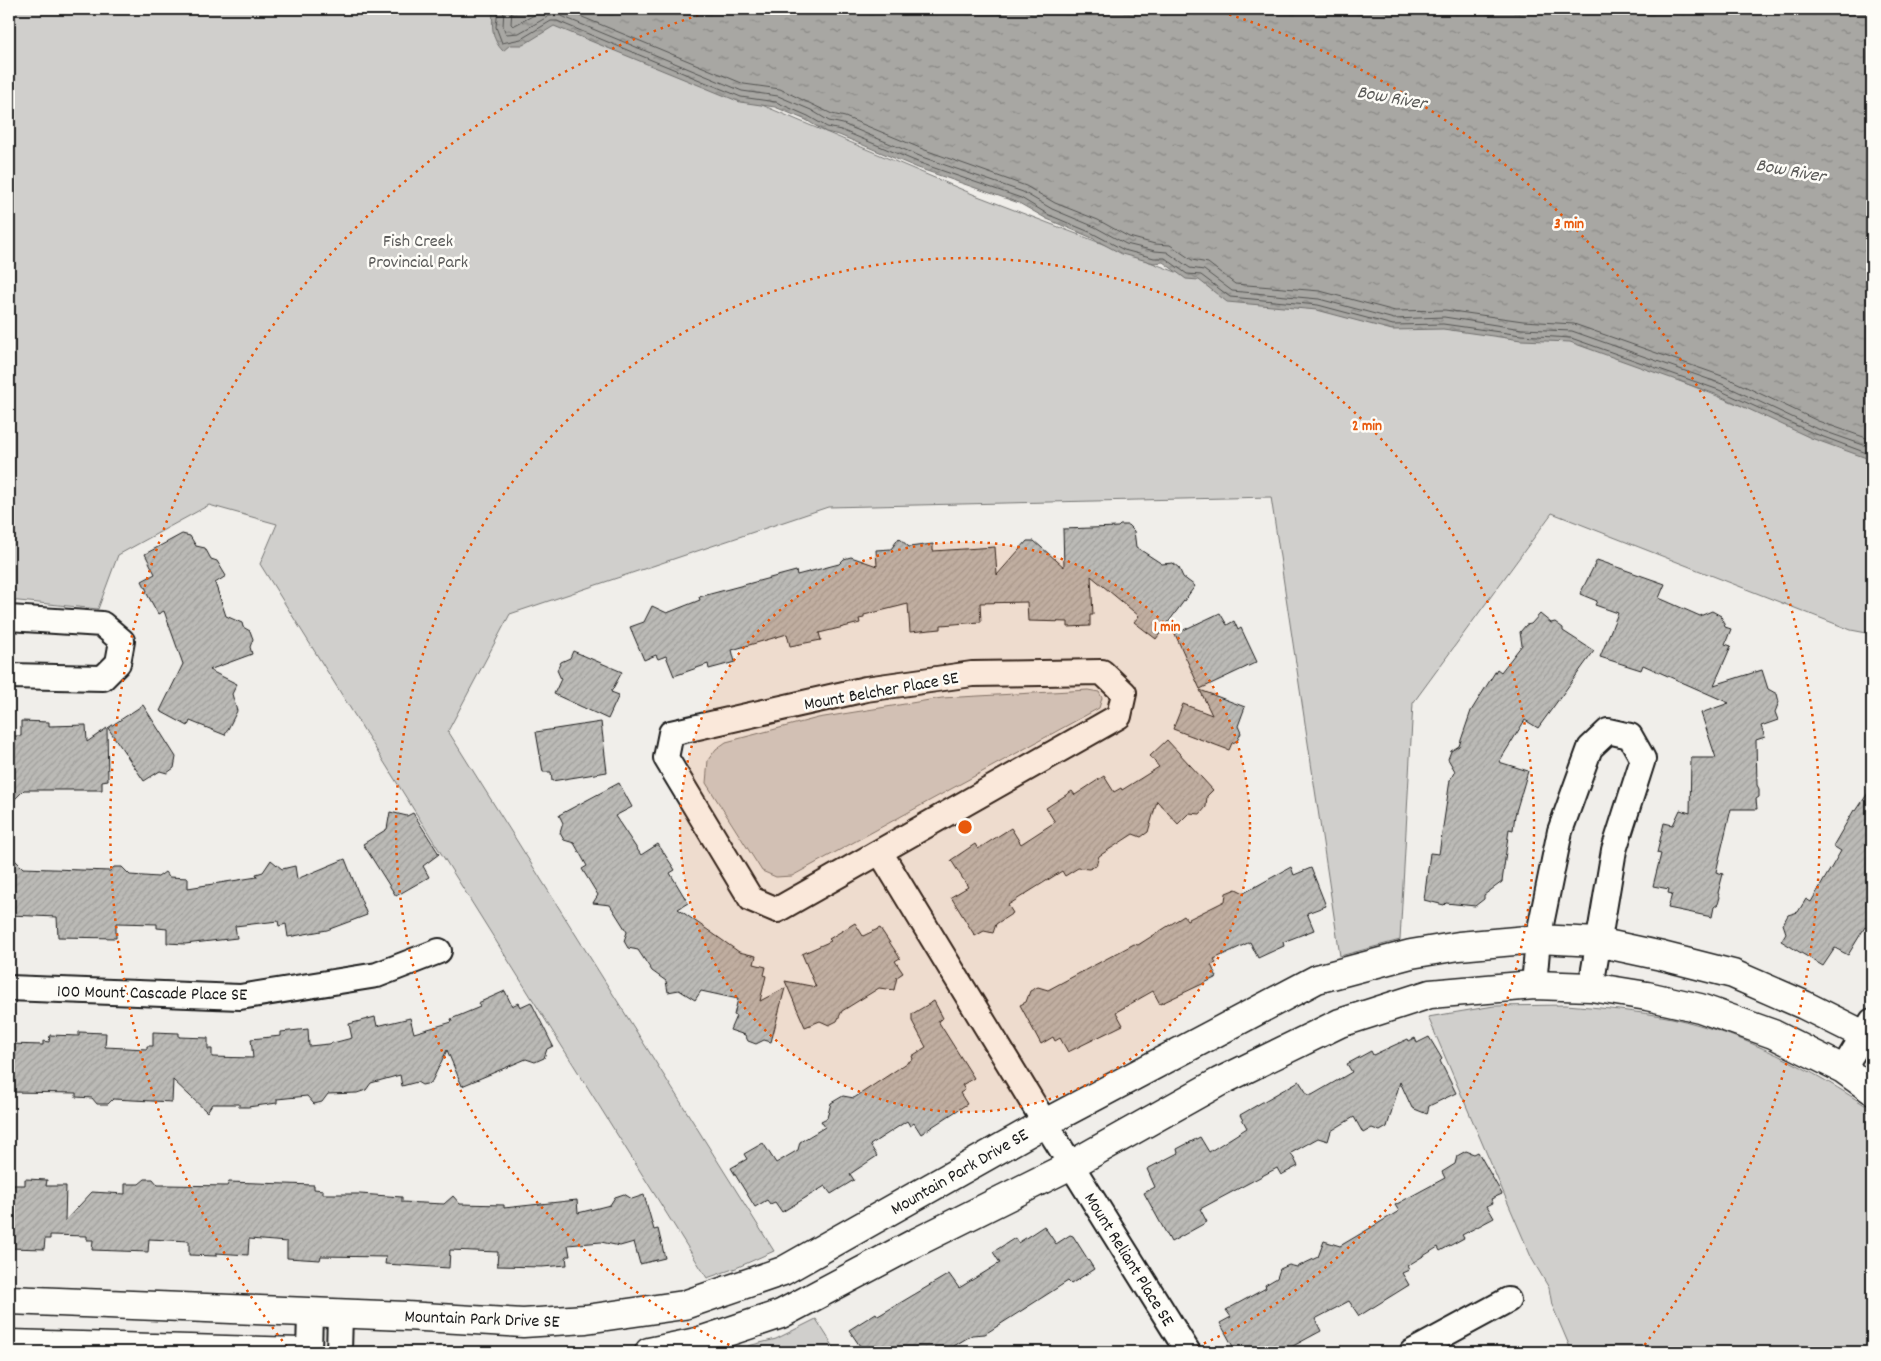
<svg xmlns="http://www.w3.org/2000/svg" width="1881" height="1361" viewBox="0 0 1881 1361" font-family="Dekko,sans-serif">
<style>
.park{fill:#d0cfcc;stroke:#767674}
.water{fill:url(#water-ripples);stroke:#706f6d}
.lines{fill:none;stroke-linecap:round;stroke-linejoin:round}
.shore{stroke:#545452;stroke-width:1}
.building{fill:url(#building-hatch);stroke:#1c1c1c}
.street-casing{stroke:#1c1c1c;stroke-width:28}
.secondary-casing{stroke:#1c1c1c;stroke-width:31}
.street{stroke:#fdfcf7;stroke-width:24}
.secondary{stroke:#fdfcf7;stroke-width:28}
.ring{fill:none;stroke:#e8590c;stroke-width:2.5;stroke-dasharray:2.5 5}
.labels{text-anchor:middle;stroke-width:5;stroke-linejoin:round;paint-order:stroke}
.park-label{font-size:18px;fill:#5b5b5a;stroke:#fdfcf7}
.street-label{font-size:18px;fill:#1c1c1c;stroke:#fdfcf7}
.water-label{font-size:19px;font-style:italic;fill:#5b5b59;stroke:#fdfcf7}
.centre{fill:#e8590c;stroke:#fdfcf7;stroke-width:2.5}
.ring-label{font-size:15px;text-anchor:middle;font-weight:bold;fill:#e8590c;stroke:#fdfcf7;stroke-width:5;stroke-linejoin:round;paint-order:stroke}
</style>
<defs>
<pattern id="water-ripples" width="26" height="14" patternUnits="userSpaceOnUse" patternTransform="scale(1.25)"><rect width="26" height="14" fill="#a8a7a3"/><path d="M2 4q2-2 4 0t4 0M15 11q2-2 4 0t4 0" fill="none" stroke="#888784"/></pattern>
<pattern id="building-hatch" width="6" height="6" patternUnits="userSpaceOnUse" patternTransform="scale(1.25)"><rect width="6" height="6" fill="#bbbab6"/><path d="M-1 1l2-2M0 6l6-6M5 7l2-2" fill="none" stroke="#a09f9c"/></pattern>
</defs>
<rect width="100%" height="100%" fill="#f0eeea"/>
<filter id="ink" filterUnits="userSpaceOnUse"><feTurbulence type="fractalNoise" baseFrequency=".02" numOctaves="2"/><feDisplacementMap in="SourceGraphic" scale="10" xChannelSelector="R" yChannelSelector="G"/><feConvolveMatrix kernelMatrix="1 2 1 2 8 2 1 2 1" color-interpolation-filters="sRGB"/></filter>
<g filter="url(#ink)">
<path class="park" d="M9,9H546L769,108L975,195L1176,272L1279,299L1586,343L1784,423L1872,445V634L1851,630L1552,513L1413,703L1400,940L1340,956L1271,497L828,507L510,614L448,731L774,1251L736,1268L707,1278L260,564L277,524L209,505L118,555L98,609L9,600Z
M1088,690L1099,692L1102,698L1099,708L792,876L776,877L762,871L706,783L708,760L716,749L726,742L818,718L942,698Z
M1566,1005C1602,1008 1637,1011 1672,1018C1744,1034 1812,1069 1872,1110V1352H1572L1552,1305L1549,1288L1532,1259L1428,1017L1494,1006Z
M816,1319L837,1352H752L748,1346L776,1339Z"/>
<path class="water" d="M493,9H1872V460L1811,438L1718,395L1570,342L1521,340L1443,329L1392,330L1317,310L1227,302L1199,280L1186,279L1163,262L1154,263L1122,254L1090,237L1047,219L1019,203L918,168L839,135L826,132L806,120L775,107L740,102L554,26L523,45H510L503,51C491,39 492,25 493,9Z"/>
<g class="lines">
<path class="shore" d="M498,9L496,27L502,43L521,39L551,21H557L741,97L776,102L808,116L827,127L841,130L920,163L1021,198L1049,215L1092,233L1124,250L1154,258H1165L1187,274L1201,275L1230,297L1318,305L1393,325L1443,324L1521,335L1571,338L1719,390L1813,433L1872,455
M504,9L503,26L506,34L519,33L549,16L559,15L742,91L778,96L811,110L829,121L843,124L922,157L1023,192L1052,209L1095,227L1126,244L1155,251L1167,252L1190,268L1204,270L1232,291L1319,299L1394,319L1444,317L1522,329L1572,331L1722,384L1815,428L1872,448
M512,9L511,24L513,26L546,9
M563,9L744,84L780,89L832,114L845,117L925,150L1026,186L1055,203L1098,220L1129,237L1155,244L1170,245L1192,260L1208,263L1235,284L1320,291L1395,311L1445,310L1523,321L1574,324L1725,377L1818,421L1872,440"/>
</g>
<path class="building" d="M1120,525H1128L1134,531L1136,547L1162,564L1173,563L1179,568L1183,577L1195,586L1156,639L1134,622L1139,616L1091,576L1093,615H1090V626L1068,627V622L1028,621L1027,602L980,603L981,622L941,625V629L910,632L908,604L864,615V618L859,619L860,623L819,633L821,640L790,646L787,634L732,650L735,662L709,669L708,664L674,676L666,656L658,659L656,655L644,660L630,627L644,622L652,606L667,613L700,600L699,597L796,571L797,575L839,564L844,559L851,557L877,566L876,550L891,549L899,538L909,547L933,544V551L995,547L997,575L1027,541H1034L1064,567L1063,529L1118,527Z
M182,534L190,536L196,546L205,548L211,559L217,561L226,576L215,583L226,616L242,623L243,627L250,631L253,639L250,647L252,654L209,670L237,684L232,694L237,711L225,735L190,721L188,726L160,711L183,664L164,611L158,614L146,592L147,591L142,581L155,574L145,554Z
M1597,560L1665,584L1659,598L1700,616L1712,611L1721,616L1725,627L1731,629L1725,644L1731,646L1714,685L1762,670L1768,689L1777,694L1779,702L1775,712L1778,720L1761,726L1765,737L1756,740L1757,785L1759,789V797L1756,799L1757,809H1731L1716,872L1723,874L1718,893L1720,897L1718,904L1714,907L1712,917L1668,908L1672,894L1668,893L1669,889L1653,886L1661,854L1657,853L1664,823L1673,825L1680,810L1690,813L1691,758H1716L1701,713L1729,703L1643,665L1641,670L1600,657L1618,613L1595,605L1597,601L1580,594Z
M1220,613L1227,625L1234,621L1238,630L1241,628L1257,662L1200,689L1175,634Z
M1540,614L1551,623L1555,622L1563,628V631L1594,651L1538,728L1525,720L1499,762L1528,771L1515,815L1513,830L1509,829L1502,882L1484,895V899L1475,906L1446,903L1444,905L1424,900L1430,853L1439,854L1450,780L1455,771L1448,759L1451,751L1459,746L1471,711L1497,669L1501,672L1522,645L1520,632L1526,625L1531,624Z
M573,651L622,672L611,692L619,695L608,719L554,694L561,679L557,670L561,662L570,658Z
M1200,690L1245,707L1238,726L1241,733L1237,741L1232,743L1229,750L1173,729L1183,704L1212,715Z
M143,705L176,757L174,768L167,773L160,771L144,781L108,728Z
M21,721L49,722V726L86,725L87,742L107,728L108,780L102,781V790H24L9,805V742H12V736H21Z
M601,722L607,772L552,781L551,772H543L536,732Z
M1167,740L1213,790L1207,796L1206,807L1200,814L1189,813L1178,824L1157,801L1148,832L1141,837L1133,834L1099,856L1096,866L1089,869L1078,868L1065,876L1062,871L1008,905L1013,913L996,924L993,933L984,931L975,936L951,897L968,887L951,860L975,844L978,849L1011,828L1021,844L1055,822L1046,808L1072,791L1075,795L1104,776L1114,792L1121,788L1122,790L1159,767L1150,756Z
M619,783L632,807L615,816L641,855L658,844L675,870L670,873L688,903L678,909L739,952L756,956L754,964L766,967L764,975L766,976L760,1001L785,988L771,1042L764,1040L756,1044L748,1041L745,1035L730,1030L736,1016L734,1015L738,999L701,991L695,1000L679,990L668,992L666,981L652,971L638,950L628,948L624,941L627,932L610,905L593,903L598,895L582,869L587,866L574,843L564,840L560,833L563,823L559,815Z
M1872,787V931L1865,927L1848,955L1835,948L1823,966L1781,941L1786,933L1783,924L1788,915L1798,912L1806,899L1811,902L1841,851L1833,846L1854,810L1856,811Z
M390,812L407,816L413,813L439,854L423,866L429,877L396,896L363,844L387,829Z
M9,854L23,868L110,871L114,867H122L130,875L158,877L165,872L169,877L188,878V888L257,877L256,874L263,872L271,860L282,869L295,866L297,879L345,859L367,915L327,930L288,937L286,924L279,926L278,921L235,926L237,938L185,944L167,943V929L157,928V924L116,923V938L58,937L57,917L9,915Z
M1291,867L1294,875L1311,868L1326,906L1307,913L1314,930L1283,942L1284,946L1258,958L1250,942L1214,959L1216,963L1211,965L1217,977L1160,1004L1153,991L1116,1012L1123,1025L1068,1052L1060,1038L1055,1041L1053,1037L1041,1044L1020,1005L1026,1002L1030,991L1038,987L1048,990L1134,944L1138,945L1184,916L1187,920L1225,901L1226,893L1236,889L1244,893Z
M855,923L863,936L880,928L900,958L895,961L903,973L897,977L894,990L879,988L842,1011L837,1021L829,1025L820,1021L805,1027L785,981L816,987L802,954L831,941L829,939Z
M505,991L512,1006L518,1003L520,1007L531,1002L553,1046L547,1049L544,1058L535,1062L526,1059L462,1086L447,1050L431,1083L422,1085L417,1082L402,1086L400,1075L371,1083L366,1090L357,1093L328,1094L322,1102L314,1104L307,1096L277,1099V1103L248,1107H239V1104H212L207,1112L173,1080L172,1102L113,1099L108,1104H97L92,1098L76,1097V1093L9,1092V1044L43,1045V1041L49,1042L50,1035L79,1036V1032L106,1033L105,1047L147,1049V1046H153V1032L179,1033V1037L208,1038V1049H212V1057L253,1058L251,1039L281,1036V1032L308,1029L309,1046L329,1044L352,1038L349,1024L375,1017L377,1026L410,1018L414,1033L452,1022L451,1019L480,1007L478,1003Z
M934,1001L943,1018L938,1021L974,1078L962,1085L965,1090L960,1093L967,1104L921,1134L914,1123L910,1126L907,1121L870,1145L877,1156L850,1174L854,1180L831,1194L825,1186L782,1212L775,1202L770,1204L767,1200L755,1207L731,1168L747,1159L744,1154L763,1143L776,1163L798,1150L800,1142L825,1127L821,1121L827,1118L831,1103L843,1096L854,1098L913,1059L912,1056L926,1047L912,1021V1014Z
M1429,1037L1438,1052L1442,1059L1440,1061L1456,1093L1429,1106L1427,1114L1412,1108L1400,1082L1387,1127L1380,1131L1372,1128L1363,1133L1354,1117L1331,1131L1328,1141L1318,1138L1291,1153L1298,1166L1281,1175L1277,1168L1200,1209L1207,1222L1171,1242L1144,1193L1155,1187L1147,1169L1178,1153L1177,1149L1200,1137L1209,1152L1247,1128L1240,1115L1299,1081L1308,1095H1312L1352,1072L1347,1064L1371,1051L1373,1055L1408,1039L1409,1041L1415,1038L1417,1043Z
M1466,1151L1474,1154L1478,1152L1502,1194L1491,1199L1493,1203L1487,1206L1494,1218L1462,1235L1464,1238L1440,1251L1438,1247L1407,1266L1409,1270L1402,1273L1409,1285L1359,1316L1349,1301L1315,1319L1321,1331L1282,1352H1236L1220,1323L1231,1317L1226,1310L1266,1288L1265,1285L1277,1278L1280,1269L1289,1265L1297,1267L1318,1257L1324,1241L1340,1246L1399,1211L1395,1205L1445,1178L1442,1172L1455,1164L1457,1156Z
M25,1179L47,1180L46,1186H66L65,1221L92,1192L125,1194V1184H139L145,1179H153L158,1185H166L227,1186L229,1182L314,1185V1189L323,1190V1194H360L402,1197V1202L444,1204L453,1196L460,1204L504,1205V1208L577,1200L578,1213L610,1205L615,1197L624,1194L632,1199L644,1195L654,1230L658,1229L665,1258L640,1264L634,1242L620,1246L601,1242L568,1245L570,1256H566L567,1265L542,1267L497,1266L498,1252L450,1250L449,1268L385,1264L386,1257L321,1256L320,1260L287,1258V1242L249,1239L248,1255L216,1253V1256L189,1255V1241L149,1239L148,1252L92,1250L93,1240H87V1236L50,1235V1239H45L44,1249L9,1248V1185H25Z
M1044,1226L1056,1244L1070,1235L1073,1236L1094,1269L1071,1284L1068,1281L985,1334L972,1335L944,1352H864L849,1330L876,1313L878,1316L949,1274L959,1288L1000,1263L993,1252L1015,1238L1018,1243Z"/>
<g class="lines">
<g class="street-casing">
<path id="street" d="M9,618L102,624L122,641L118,663L103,678L9,676
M1102,672L1124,693L1119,716L777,910L751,899L666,758L671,733L866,689L972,674Z
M880,852L1045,1123L1188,1352
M1534,985L1538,939L1560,831L1590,748L1608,731L1630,736L1643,759L1614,850L1591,987
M9,988L240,997L377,975L439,951
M1843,1069L1872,1021
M309,1352L310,1313
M339,1352L340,1314
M1412,1352L1508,1300"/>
</g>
<g class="secondary-casing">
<path id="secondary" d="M9,1300L406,1316L523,1323L586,1319L684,1305L783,1271L1045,1123L1317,979L1411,954L1459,946L1538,939L1597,942L1662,956L1733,974L1804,1005L1872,1039
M9,1344L301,1352
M649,1352L697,1342L781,1314L915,1243L1071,1165L1219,1082L1340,1023L1430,994L1534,985L1591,987L1647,996L1700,1008L1773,1034L1843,1069L1872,1090"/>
</g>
<use href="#street" class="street"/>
<use href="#secondary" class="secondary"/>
</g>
</g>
<circle cx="965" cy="827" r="285" fill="#e8590c" fill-opacity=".12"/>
<g class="ring">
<circle cx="965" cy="827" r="285"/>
<path d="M743 1351A569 569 0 1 1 1187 1351"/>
<path d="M287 1347A854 854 0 0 1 715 10M1215 10A854 854 0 0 1 1643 1347"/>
</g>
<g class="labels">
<g class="park-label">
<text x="418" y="246">Fish Creek<tspan x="418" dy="21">Provincial Park</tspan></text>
</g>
<g class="street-label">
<text transform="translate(881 690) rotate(-10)" y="6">Mount Belcher Place SE</text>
<text transform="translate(152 992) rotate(1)" y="6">100 Mount Cascade Place SE</text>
<text transform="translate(959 1171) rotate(-30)" y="6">Mountain Park Drive SE</text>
<text transform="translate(1130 1259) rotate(58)" y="6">Mount Reliant Place SE</text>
<text transform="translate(482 1318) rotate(2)" y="6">Mountain Park Drive SE</text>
</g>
<g class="water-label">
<text transform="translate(1392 96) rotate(10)" y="7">Bow River</text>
<text transform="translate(1791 169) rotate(10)" y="7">Bow River</text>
</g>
</g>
<circle cx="965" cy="827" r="8" class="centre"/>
<g class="ring-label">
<text x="1569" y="228">3 min</text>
<text x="1367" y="430">2 min</text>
<text x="1167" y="631">1 min</text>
</g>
<rect width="1881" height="1361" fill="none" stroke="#fdfcf7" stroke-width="30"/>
<rect x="15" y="15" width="1851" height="1331" fill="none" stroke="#1c1c1c" stroke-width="2" filter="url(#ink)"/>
</svg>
